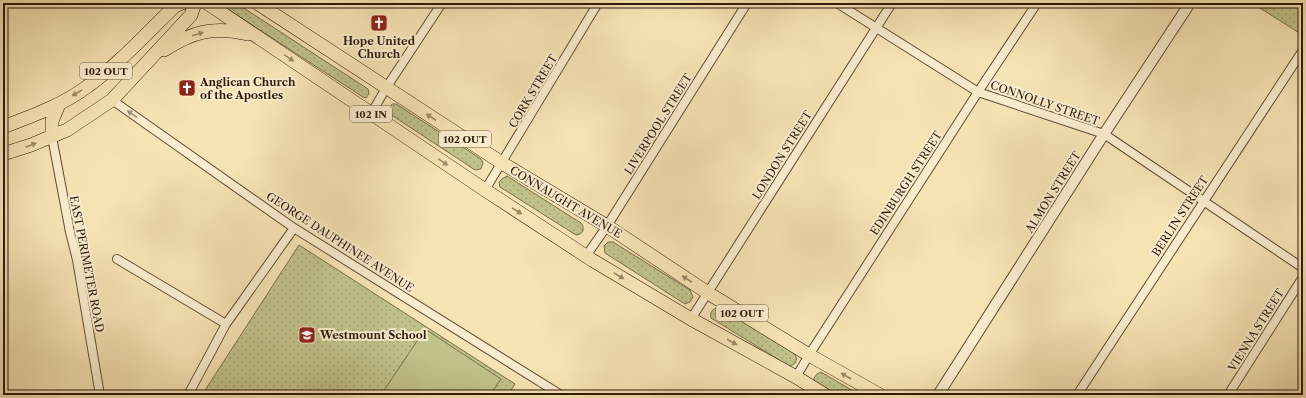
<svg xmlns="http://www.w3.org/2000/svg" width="1306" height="398" viewBox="0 0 1306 398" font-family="'Libre Caslon Text',serif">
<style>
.green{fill:url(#green-dots);stroke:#786e4a}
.pitch{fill:#c1c28a;stroke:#786e4a}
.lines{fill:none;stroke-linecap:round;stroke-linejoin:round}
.minor-casing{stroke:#604c35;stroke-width:10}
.tertiary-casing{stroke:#604c35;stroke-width:12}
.primary-casing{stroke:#2e190b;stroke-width:14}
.minor{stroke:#f9edce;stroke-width:8}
.tertiary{stroke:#f9edce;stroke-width:10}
.primary{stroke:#f6e3b4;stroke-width:13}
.oneway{fill:#9c8868}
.oneway2{fill:#9e8e76}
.labels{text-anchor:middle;stroke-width:4;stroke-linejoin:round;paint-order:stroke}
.shield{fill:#f9edce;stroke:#6b5946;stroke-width:1}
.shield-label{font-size:10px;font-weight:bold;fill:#2e190b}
.poi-label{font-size:11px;font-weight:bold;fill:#2e190b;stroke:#f9edce;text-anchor:start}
.street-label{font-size:11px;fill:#2e190b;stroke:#f9edce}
</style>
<defs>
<pattern id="green-dots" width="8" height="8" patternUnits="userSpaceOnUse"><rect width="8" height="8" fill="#c1c28a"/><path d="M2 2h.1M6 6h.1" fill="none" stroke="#a6a676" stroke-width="1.8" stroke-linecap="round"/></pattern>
</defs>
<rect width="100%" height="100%" fill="#f6e3b4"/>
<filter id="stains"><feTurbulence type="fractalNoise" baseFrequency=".005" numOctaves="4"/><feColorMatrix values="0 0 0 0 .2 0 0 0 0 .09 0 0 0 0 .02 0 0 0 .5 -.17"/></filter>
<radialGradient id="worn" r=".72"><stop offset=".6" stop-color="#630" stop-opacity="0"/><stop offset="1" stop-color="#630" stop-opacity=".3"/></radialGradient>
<path class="green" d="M223,3H236L368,89L369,94L366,98L363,97L226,8Z
M1252,3H1303V31L1301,34Z
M392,104H396L481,159L483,163L481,169L475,170L390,114L389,108Z
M507,176L581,223L583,226V231L580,234L576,235L500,187L499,182L502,179Z
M608,242H613L690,290L693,297L690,302L685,304L605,253L604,246Z
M299,245L515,384L508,395H202Z
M716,308H720L795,354C798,361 796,365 789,366L711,318C710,312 712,310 716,308Z
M821,372L860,395H834L814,384V378L817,374Z"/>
<path class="pitch" d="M425,329L501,379L490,395H381Z"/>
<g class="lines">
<g class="minor-casing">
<path id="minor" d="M837,3L978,92L1104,134L1303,268
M112,100L294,228L561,395
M371,114L386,88L442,3
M52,137L70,232L77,260L100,395
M485,190L598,3
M586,256L607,226L747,3
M117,259L226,324
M691,319L892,3
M796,377L809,355L978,92L1037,3
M188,395L226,324L294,228
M1077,395L1303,50
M1228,395L1303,277"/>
</g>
<g class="tertiary-casing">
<path id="tertiary" d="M938,395L1104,134L1190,3"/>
</g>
<g class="primary-casing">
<path id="primary" d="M207,3L485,190L592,260L691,319L796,377L825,395
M257,3L502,163L607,226L708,293L809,355L880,395
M164,50C194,31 214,26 248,34
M3,127C32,116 63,105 88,86C120,63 147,33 175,6L182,3
M52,137V121L59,104
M3,154L31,145L67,130L112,100L191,15L195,3"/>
</g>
<use href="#minor" class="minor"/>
<use href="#tertiary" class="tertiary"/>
<use href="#primary" class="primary"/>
</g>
<defs><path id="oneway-solid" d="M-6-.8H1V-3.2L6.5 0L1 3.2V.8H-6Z"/></defs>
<g class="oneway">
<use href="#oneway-solid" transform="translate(198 34) rotate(-17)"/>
<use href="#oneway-solid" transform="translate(289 58) rotate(34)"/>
<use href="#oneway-solid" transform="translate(77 93) rotate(149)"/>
<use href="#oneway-solid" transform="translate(431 117) rotate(-147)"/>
<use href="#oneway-solid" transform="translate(31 145) rotate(-21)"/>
<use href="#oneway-solid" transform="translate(443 162) rotate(34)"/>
<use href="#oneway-solid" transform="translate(517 211) rotate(33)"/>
<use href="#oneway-solid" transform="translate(619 276) rotate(31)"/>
<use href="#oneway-solid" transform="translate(687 279) rotate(-147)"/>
<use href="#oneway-solid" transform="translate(732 342) rotate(29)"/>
<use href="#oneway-solid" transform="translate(846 376) rotate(-150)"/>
</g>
<use class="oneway2" href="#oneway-solid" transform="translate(132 114) rotate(-145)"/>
<defs>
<g id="church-square" transform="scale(0.9)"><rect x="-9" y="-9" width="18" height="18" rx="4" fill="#8f2418" stroke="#f9edce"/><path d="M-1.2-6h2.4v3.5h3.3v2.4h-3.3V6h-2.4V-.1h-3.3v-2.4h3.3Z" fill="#fff"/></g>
<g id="school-square" transform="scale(0.9)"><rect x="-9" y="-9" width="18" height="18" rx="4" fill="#8f2418" stroke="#f9edce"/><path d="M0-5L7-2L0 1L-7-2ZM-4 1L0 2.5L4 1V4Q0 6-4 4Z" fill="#fff"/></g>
</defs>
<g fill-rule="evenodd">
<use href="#church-square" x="379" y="23"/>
<use href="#church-square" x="187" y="88"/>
<use href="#school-square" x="307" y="335"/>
</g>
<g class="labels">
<g class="shield">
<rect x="80" y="63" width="52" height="16" rx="3"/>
<rect x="350" y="106" width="42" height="16" rx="3"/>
<rect x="439" y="131" width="52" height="16" rx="3"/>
<rect x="716" y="305" width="52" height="16" rx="3"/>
</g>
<g class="shield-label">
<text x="106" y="75">102 OUT</text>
<text x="371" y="118">102 IN</text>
<text x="465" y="143">102 OUT</text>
<text x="742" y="317">102 OUT</text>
</g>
<g class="poi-label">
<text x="379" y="45" text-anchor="middle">Hope United<tspan x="379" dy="13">Church</tspan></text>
<text x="200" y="86">Anglican Church<tspan x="200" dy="13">of the Apostles</tspan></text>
<text x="320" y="339">Westmount School</text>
</g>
<g class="street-label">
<text transform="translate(533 91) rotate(-59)" y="4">CORK STREET</text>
<text transform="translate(1045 103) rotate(19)" y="4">CONNOLLY STREET</text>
<text transform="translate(658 124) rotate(-58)" y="4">LIVERPOOL STREET</text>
<text transform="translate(782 155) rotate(-58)" y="4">LONDON STREET</text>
<text transform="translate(906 183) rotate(-57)" y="4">EDINBURGH STREET</text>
<text transform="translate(1053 192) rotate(-58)" y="4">ALMON STREET</text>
<text transform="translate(566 202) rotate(31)" y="4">CONNAUGHT AVENUE</text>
<text transform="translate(1180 216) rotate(-57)" y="4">BERLIN STREET</text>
<text transform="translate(340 242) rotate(33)" y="4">GEORGE DAUPHINEE AVENUE</text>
<text transform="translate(87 264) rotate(79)" y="4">EAST PERIMETER ROAD</text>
<text transform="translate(1256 330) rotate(-58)" y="4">VIENNA STREET</text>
</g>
</g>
<rect width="1306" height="398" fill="none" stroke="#f6e3b4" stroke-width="16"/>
<rect x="4" y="4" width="1298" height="390" fill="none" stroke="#2e190b" stroke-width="2"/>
<rect x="8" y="8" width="1290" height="382" fill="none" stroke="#2e190b"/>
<rect width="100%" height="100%" filter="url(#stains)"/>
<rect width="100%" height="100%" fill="url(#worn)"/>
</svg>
